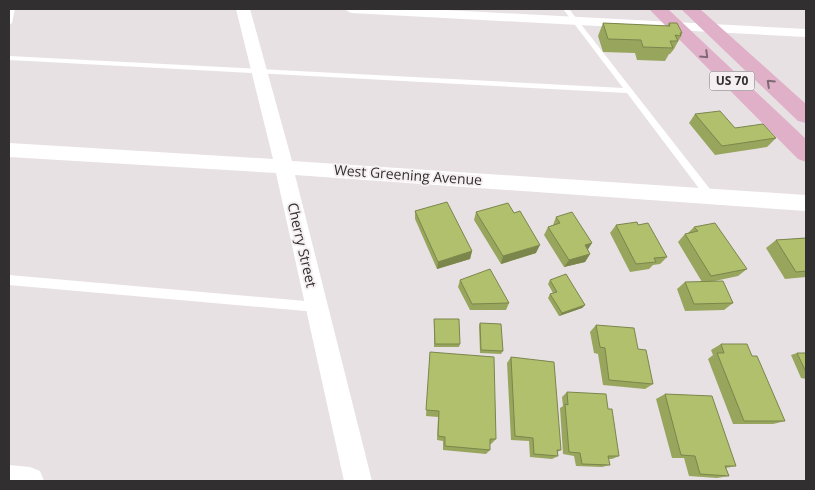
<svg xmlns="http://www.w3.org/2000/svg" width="815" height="490" viewBox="0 0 815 490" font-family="'Open Sans',sans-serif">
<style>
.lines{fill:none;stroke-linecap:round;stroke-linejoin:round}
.lane{fill:#fff;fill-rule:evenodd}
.street{fill:#fff;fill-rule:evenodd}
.primary{fill:#dfb0c7;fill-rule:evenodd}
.wall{fill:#97a55d}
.shaded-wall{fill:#7b864c}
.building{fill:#b0c06c;stroke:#7b864c}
.oneway{stroke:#7f6974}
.labels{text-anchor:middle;stroke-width:4;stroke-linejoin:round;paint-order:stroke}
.shield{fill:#f5eff1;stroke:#6c696a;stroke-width:1}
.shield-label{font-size:12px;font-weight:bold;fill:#312f30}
.street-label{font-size:14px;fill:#312f30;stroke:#f5eff1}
</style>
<rect width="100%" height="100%" fill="#e8e1e4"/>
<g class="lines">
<path class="lane" d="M9,9H15L12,23L9,25Z
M563,9H569L713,193L715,196L713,199H707L627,93L9,60V56L623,88Z
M9,275L317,302L321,303L322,307L321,311L317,312L9,285Z"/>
<path class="street" d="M236,9H250L292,161L806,195V211L295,175L372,481H344L276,173L9,157V143L273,159Z
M344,9H426L806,29V37L351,13Z
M9,465L30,467L40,471L44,481H9Z"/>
<path class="primary" d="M649,9H668L806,139V162L798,159Z
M681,9H700L806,104V123L798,121Z"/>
</g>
<path class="wall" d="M574,9H593V10Z
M603,23L667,26L669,23L682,33L681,36L674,49L670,54H669L665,61L637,60L635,53L603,52L598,36Z
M695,114L735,128L776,138L767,147L715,155L689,123Z
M415,211L472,251L470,259L437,269L415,219Z
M476,212L536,253L501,264L474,220Z
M556,217L588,250L590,254L585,262L564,267L544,235L548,227L553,225Z
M616,225H638L667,257L660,264L653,265L649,269L630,272L610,233Z
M694,227L747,269L738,276L710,282L733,303L724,310L685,311L677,289L685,282H702L678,242L685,234L688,233Z
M806,238V277L785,279L766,248L776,240Z
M460,280L509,303L506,310H470L458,287Z
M550,280L585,305L582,308L559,316L548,298L550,294L553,293L548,284Z
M434,319L460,344L459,347H434Z
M480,323L503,351L501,354L480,353L479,326Z
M596,325L638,349L653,384L645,389L603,385L598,354L594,353L590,332Z
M721,344L752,356L785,421L773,424H733L708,359L713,355L711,350Z
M430,352L496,439L491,444H490V450L486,454L443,450V441L437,440L438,417L426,416Z
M797,353H806V379L801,378L791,355Z
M511,357L561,450L557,452L558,456L552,459L530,457L529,441L511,440L507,363Z
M567,392L608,409L619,456L612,459H608L610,465L602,467L576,466L574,456L563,454L560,408L563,406L562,397Z
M665,394L736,466L726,468L729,476L717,478L689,476L684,458H672L656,399Z"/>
<path class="shaded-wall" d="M592,243L587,251L585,245Z
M540,245L536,253L501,264L503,256Z
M472,251L470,259L437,269L438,262Z
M590,254L585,262L564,267L569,260Z
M585,305L582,308L559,316L562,313Z"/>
<path class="building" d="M603,23L670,26L669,23H677L682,33H680L681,36L675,35L678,41H670L673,48L643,47L641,40L608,39Z
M720,111L735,128L763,124L776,138L722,146L695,114Z
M447,202L472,251L438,262L415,211Z
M508,203L514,213L520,211L540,245L503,256L476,212Z
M572,212L592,243L585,245L590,254L569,260L548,227L560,223L556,217Z
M637,222L638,225L648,223L667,257L654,258L656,262L636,264L616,225Z
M715,223L747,269L711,276L685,234L698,231L694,227Z
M806,238V271L796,272L776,240Z
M490,269L509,303L472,304L460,280Z
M566,274L585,305L562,313L550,294L557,292L550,280Z
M723,281L733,303L694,304L685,282Z
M434,319H459L460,344H435Z
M480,323L501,324L503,351L481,350Z
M596,325L634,328L638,349L646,350L653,384L609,380L605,348L600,347Z
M721,344H747L752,356H757L785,421H744L717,353H724Z
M430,352L494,357L496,439H490V450L445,446V437L438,436L439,411L426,410Z
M797,353H806V372Z
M511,357L554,362L561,450H557L558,456L534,454L533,438L515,436Z
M567,392L606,394L608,409H612L619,456H608L610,465L582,464L580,453L569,452L565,404L568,405Z
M665,394L712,396L736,466H725L729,476L700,474L695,456L681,455Z"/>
<defs><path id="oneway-chevron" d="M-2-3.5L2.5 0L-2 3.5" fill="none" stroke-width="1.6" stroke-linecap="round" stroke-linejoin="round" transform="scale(1.25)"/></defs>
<g class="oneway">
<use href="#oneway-chevron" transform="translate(705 55) rotate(44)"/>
<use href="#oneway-chevron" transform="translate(770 83) rotate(-137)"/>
</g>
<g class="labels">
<rect class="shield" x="709.5" y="71.5" width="45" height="19" rx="4"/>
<g class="shield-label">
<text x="732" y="85">US 70</text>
</g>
<g class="street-label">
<text transform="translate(408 175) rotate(4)" y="5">West Greening Avenue</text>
<text transform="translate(302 245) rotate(77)" y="5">Cherry Street</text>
</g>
</g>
<rect width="815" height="490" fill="none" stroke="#312f30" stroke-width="20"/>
</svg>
